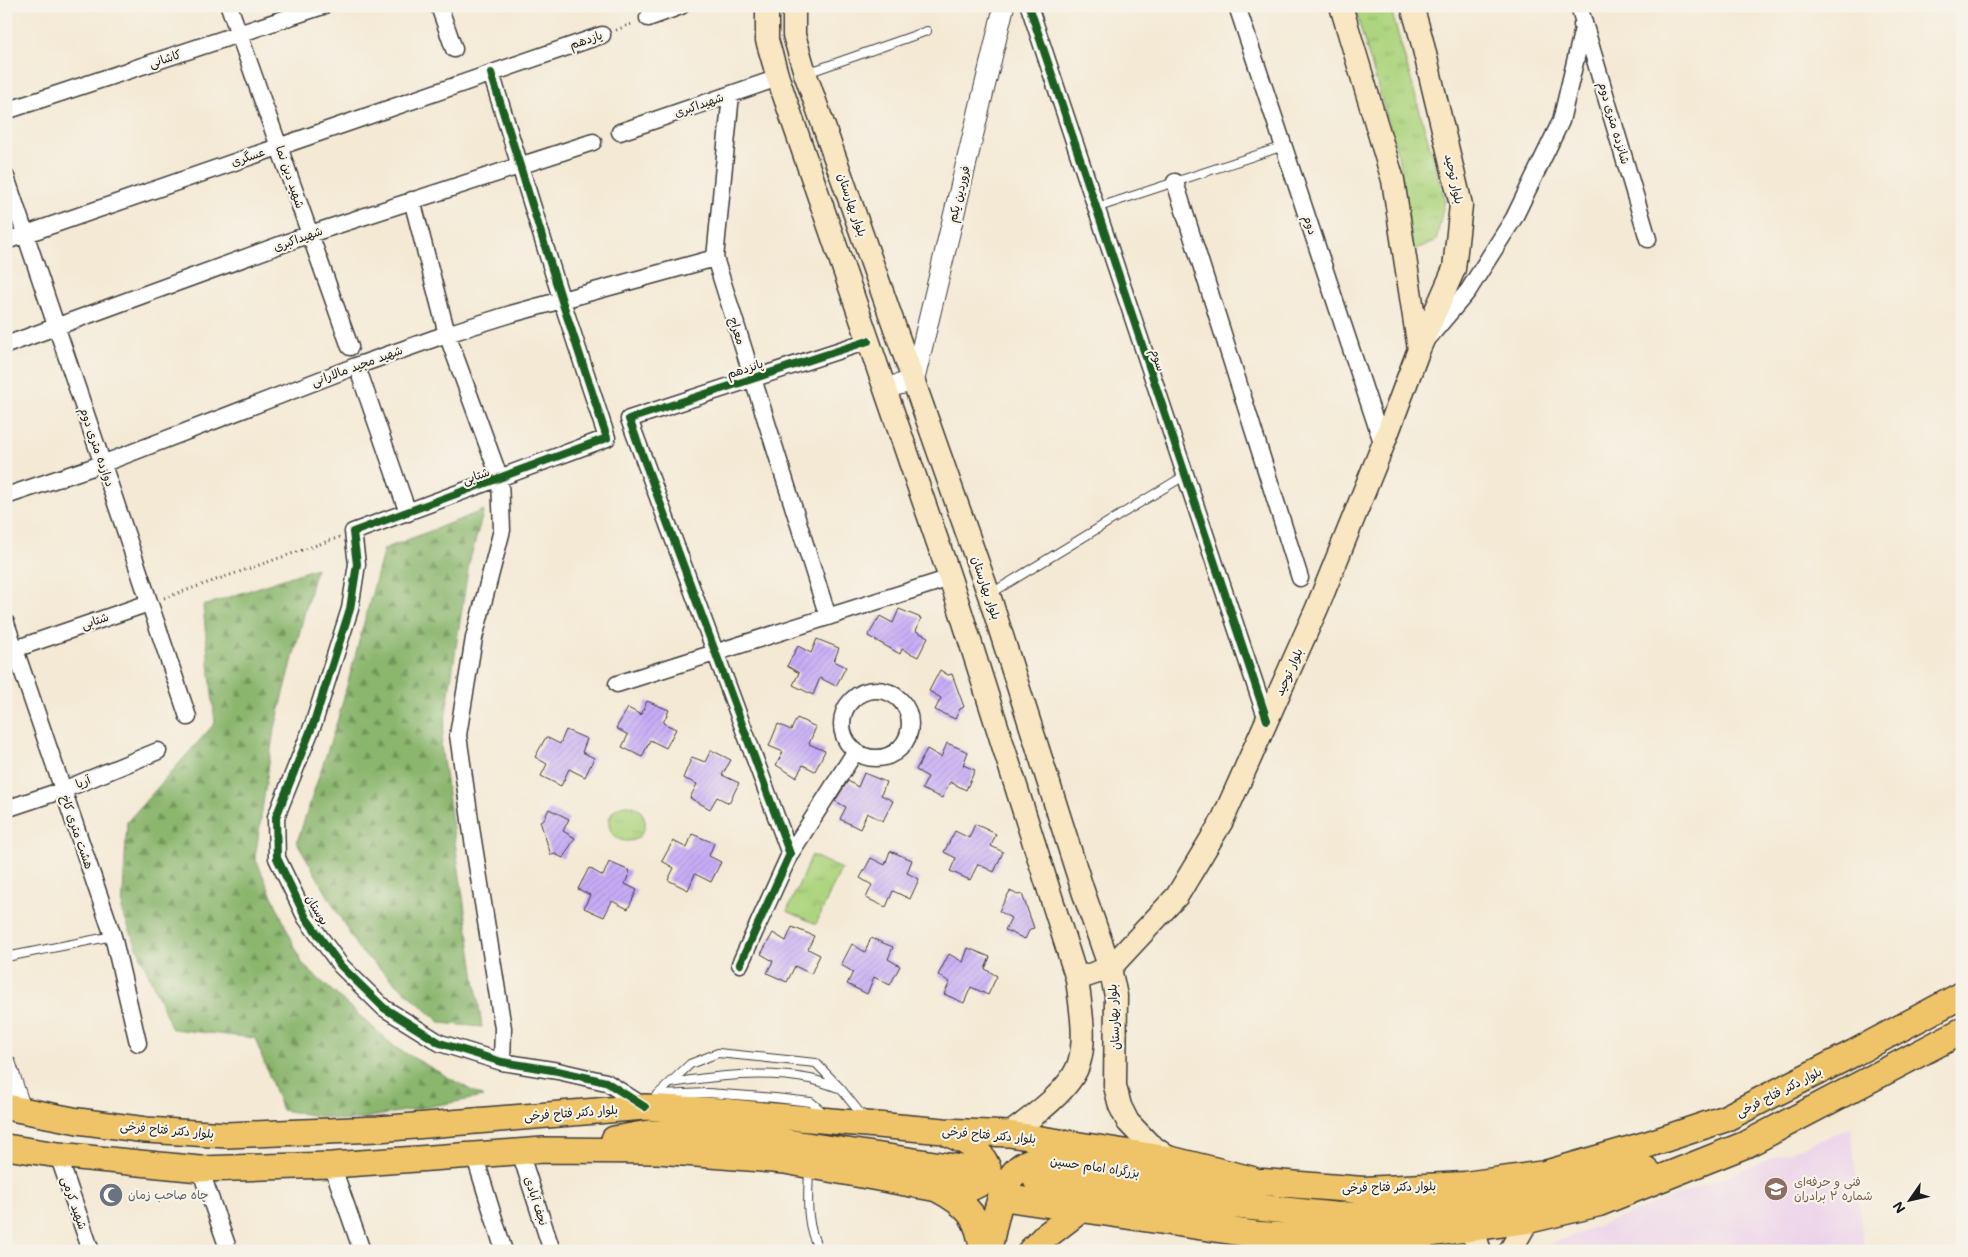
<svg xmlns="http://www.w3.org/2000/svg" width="1968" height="1257" viewBox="0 0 1968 1257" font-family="Mali,'Playpen Sans Arabic',sans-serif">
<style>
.built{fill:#ecd1ea}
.forest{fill:url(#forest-firs);stroke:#536944}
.park{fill:url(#park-tufts);stroke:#64784d}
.building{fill:url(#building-hatch)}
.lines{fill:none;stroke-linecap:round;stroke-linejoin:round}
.service-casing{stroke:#3c3b38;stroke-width:10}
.minor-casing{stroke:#3c3b38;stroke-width:19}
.tertiary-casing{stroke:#3c3b38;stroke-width:22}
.secondary-casing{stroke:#3c3b38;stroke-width:25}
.primary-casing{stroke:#3c3b38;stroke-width:28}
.trunk-casing{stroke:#3c3b38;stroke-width:29}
.path{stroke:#3c3b38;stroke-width:3;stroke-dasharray:1 4;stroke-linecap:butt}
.service{stroke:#fff;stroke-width:8}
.minor{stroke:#fff;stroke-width:16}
.tertiary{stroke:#fff;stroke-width:20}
.secondary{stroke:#f9e7c3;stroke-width:22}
.primary{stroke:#efc469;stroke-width:25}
.trunk{stroke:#efc469;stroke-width:26}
.cycleway-casing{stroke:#f7f3e8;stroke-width:11}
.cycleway{stroke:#1b5e20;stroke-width:8}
.labels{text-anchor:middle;stroke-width:4.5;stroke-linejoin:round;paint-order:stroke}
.street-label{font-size:12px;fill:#1c1c1c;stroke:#f7f3e8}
.education-label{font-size:12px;fill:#785e54;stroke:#f7f3e8;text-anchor:start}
.worship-label{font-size:12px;fill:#5b616d;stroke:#f7f3e8;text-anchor:start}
</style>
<defs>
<pattern id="forest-firs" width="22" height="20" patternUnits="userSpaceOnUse" patternTransform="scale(1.25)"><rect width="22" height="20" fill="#8ab66d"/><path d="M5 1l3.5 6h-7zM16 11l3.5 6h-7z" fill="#709359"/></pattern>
<pattern id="park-tufts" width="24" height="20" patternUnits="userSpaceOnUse" patternTransform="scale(1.25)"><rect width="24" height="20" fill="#add47e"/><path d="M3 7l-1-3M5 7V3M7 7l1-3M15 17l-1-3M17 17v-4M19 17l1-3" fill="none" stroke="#94b56c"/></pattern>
<pattern id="building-hatch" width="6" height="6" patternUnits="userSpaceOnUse" patternTransform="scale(1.25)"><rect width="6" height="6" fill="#c8acf7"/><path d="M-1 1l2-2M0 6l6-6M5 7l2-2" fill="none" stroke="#ab93d3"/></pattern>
</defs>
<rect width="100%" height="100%" fill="#f7f3e8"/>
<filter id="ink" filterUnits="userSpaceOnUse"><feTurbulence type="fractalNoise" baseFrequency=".02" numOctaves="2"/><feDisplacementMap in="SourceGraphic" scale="10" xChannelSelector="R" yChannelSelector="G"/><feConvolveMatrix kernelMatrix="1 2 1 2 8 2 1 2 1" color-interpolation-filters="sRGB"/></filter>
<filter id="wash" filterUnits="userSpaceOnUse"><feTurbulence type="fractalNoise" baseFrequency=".0096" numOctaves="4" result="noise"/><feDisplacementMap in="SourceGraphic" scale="20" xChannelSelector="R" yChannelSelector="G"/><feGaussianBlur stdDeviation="1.12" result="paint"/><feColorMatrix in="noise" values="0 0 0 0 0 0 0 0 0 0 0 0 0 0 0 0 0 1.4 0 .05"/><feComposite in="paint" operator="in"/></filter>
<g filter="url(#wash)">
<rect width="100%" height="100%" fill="#f4e9d5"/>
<path class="built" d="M1851,1128L1864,1251H1540L1539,1249Z"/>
<path class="forest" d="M484,510L469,563L441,746L482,1027L441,1023L359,950L297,842L338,719L384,549Z
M316,568L273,736L255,858L303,965L396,1048L483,1097L348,1121L282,1110L255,1038L172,1029L122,912L127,822L215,723L203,606Z"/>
<path class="park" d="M1354,6H1390L1445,200L1436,241L1413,250L1398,155Z
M609 823a18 18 0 1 1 36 0a18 18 0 1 1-36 0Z
M812,855L841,869L816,924L787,911Z"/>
<g id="blocks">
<path class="building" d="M899,609L921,618L916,631L928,637L918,657L902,649L900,654L868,636L880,616L893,623Z
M817,639L839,648L834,661L846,667L836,686L820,678L813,695L793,685L799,673L787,666L798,646L811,653Z
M940,670L948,675L952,674L964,707L960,709L955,719L935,710L941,698L929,691Z
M647,701L669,710L663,723L676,729L666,748L650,740L642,757L622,747L628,735L616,728L628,708L641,715Z
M797,718L816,727L809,744L825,751L815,771L803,765L796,777L776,765L783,752L769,746L778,724L791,730Z
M566,730L587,739L582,752L594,758L585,777L569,769L561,786L541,776L547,764L535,757L546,737L560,744Z
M947,743L968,752L963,765L975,770L966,790L950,782L942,798L922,789L928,777L916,770L927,749L941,757Z
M711,750L731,760L722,775L739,783L729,803L717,797L710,809L690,798L697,784L683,778L692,757L705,762Z
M864,773L886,782L881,795L893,801L883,821L867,813L860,829L840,819L846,807L835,801L848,781L858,787Z
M549,809L569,819L563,831L575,838L563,858L555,854L551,855L540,821L544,819Z
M975,824L996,834L991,846L1003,852L994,872L978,864L970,880L950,871L956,858L944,852L955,831L969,838Z
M692,834L714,843L709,856L721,862L711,882L695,874L688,890L668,880L674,868L662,861L673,841L687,848Z
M890,851L912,860L907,873L919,879L910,899L893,891L886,907L866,898L872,885L860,878L871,858L885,865Z
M609,862L630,871L625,884L637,890L628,909L612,901L604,917L584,908L590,895L578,889L589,868L603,876Z
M1010,891L1018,895L1022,894L1034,928L1030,929L1025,939L1005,930L1011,918L999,911Z
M792,927L814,936L808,949L820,955L811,974L795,966L787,982L767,973L773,961L761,954L773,933L786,941Z
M871,938L893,947L888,959L900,966L890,985L874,977L867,994L847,984L853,972L841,965L852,944L865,952Z
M968,948L990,957L985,969L997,976L988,995L971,987L964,1003L944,994L950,982L938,975L949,954L963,962Z"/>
</g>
</g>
<g filter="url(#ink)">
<use href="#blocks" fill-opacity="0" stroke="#3c3b38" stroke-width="1"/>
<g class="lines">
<g class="service-casing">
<path id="service" d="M807,73L927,31
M1096,208L1284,146
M990,594L1184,476
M6,957L113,936
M671,1083C716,1076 764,1070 810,1079C820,1081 830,1085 839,1088
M658,1095L708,1093L775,1098L811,1102L824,1113
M650,1102L690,1064L718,1053L816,1063L841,1089L860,1113L865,1116
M809,1170C808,1197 805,1227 820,1251"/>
</g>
<g class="minor-casing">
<path id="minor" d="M229,6L350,347
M439,6L454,49
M1029,6L1267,720
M1237,6L1383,445
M1579,6L1648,239
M648,18L681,6
M491,73L562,301L607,438L353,532L357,564L350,609L314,722L276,817L277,858L306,918L341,966L384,1008L440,1043L502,1062L558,1071L606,1082L645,1107
M731,94L715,258L828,617
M6,111L323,6
M620,132L778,78
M6,177L188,717
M1175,182L1300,578
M412,200L447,334L500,479L502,530L474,638L458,735L472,834L503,1028L502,1062
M6,241L602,35
M1430,336L1468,291L1514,218L1561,121L1584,24L1582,25
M6,345L310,234L593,142
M361,378L408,513
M6,496L102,464L356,366L447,334L511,314L715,258
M6,623L113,936L138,1043
M6,652L149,603
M617,684L950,578
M842 724a34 34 0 1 1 68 0a34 34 0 1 1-68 0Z
M6,809L63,790L158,751
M790,854L855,752
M740,964L790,854L629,419L868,341
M520,1152L552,1251
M474,1154L504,1251
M58,1155L91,1251
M332,1165L362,1251
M200,1169L229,1251"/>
</g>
<g class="tertiary-casing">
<path id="tertiary" d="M884,388L914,381L1004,6
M6,1065L21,1110"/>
</g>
<g class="secondary-casing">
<path id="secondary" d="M767,6V40L778,78L950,578L1077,979C1080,1005 1087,1037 1079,1063C1071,1090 1031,1118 1009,1134
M794,6V35L805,73L989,595L1083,891L1110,968L1116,996L1115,1086L1120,1106L1128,1122L1149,1144L1170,1159
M1341,6L1393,180L1419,349
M1077,979L1110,968L1177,896L1222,821L1317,608L1383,445L1419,349L1454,269L1461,205L1421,37L1412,6
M1466,1229L1476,1239L1480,1251
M1510,1251L1528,1220"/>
</g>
<g class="primary-casing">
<path id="primary" d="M6,1107L78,1121L146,1130L227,1135L378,1129L645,1107L720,1111L944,1131L1009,1134L1170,1159L1251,1179
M614,1139L649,1133L717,1132L969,1169
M6,1147L58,1155L200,1169L332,1165L543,1150L658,1151L785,1161L938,1189H969L983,1182L988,1168C979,1147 968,1143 949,1134"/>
</g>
<g class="trunk-casing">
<path id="trunk" d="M1036,1179L1185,1200L1338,1216L1429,1212L1519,1200L1646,1170
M938,1189C968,1205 979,1217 983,1251
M1001,1197L1259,1235L1346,1240L1428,1234L1528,1220L1599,1203L1747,1144L1962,1031
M988,1251C995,1223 1000,1169 1033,1161C1040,1159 1048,1160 1056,1160L1213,1185L1263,1182L1363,1190L1465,1185L1545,1174L1649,1144L1724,1119L1854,1053L1962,995
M1031,1251L1046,1236L1080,1210"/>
</g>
<path class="path" d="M616,30L634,23
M164,598L340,537"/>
<use href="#service" class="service"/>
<use href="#minor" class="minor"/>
<use href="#tertiary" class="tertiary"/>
<use href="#secondary" class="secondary"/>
<use href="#primary" class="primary"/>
<use href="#trunk" class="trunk"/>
<g class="cycleway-casing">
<path id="cycleway" d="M1029,6L1267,720
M491,73L562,301L607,438L353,532L357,564L350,609L314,722L276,817L277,858L306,918L341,966L384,1008L440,1043L502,1062L558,1071L606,1082L645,1107
M740,964L790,854L629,419L868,341"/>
</g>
<use href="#cycleway" class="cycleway"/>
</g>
</g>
<defs>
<g id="university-disc" transform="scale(1.25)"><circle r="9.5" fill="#8d6e63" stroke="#f7f3e8"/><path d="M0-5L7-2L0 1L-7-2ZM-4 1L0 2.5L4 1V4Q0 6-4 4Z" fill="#fff"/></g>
<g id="mosque-disc" transform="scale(1.25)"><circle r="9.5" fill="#6b7280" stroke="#f7f3e8"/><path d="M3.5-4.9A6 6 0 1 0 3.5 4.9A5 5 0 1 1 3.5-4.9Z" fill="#fff"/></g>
</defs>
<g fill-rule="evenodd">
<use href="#university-disc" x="1776" y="1189"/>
<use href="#mosque-disc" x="111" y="1195"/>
</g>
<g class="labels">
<g class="street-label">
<text transform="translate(586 40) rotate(-19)" y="4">یازدهم</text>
<text transform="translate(165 59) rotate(-18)" y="4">کاشانی</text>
<text transform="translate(699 105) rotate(-19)" y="4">شهیداکبری</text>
<text transform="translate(1614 123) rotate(74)" y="4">شانزده متری دوم</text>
<text transform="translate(248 157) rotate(-19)" y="4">عسگری</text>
<text transform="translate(290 177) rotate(71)" y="4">شهید دین نما</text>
<text transform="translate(1454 179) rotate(78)" y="4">بلوار توحید</text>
<text transform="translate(959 194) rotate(-76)" y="4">فروردین یکم</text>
<text transform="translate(852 205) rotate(71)" y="4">بلوار بهارستان</text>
<text transform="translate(1310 225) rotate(72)" y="4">دوم</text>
<text transform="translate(298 239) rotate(-20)" y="4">شهیداکبری</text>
<text transform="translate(737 331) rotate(73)" y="4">معراج</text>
<text transform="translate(1158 360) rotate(72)" y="4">سوم</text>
<text transform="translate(357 366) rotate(-20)" y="4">شهید مجید مالارانی</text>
<text transform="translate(745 369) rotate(-18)" y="4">پانزدهم</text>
<text transform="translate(97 447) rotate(71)" y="4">دوازده متری دوم</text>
<text transform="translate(476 476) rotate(-20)" y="4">شتابی</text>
<text transform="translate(986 588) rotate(71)" y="4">بلوار بهارستان</text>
<text transform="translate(95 621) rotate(-19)" y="4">شتابی</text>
<text transform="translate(1289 672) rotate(-66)" y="4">بلوار توحید</text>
<text transform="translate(83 782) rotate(-23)" y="4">آریا</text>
<text transform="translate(77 832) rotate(71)" y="4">هشت متری کاخ</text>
<text transform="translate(317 910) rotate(59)" y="4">بوستان</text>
<text transform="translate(1114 1017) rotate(-93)" y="4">بلوار بهارستان</text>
<text transform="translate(1779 1092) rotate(-27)" y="4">بلوار دکتر فتاح فرخی</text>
<text transform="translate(571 1113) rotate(-4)" y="4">بلوار دکتر فتاح فرخی</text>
<text transform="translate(167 1130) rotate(5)" y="4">بلوار دکتر فتاح فرخی</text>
<text transform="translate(989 1135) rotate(5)" y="4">بلوار دکتر فتاح فرخی</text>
<text transform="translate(1095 1167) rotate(8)" y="4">بزرگراه امام حسین</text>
<text transform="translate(1389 1187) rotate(-1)" y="4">بلوار دکتر فتاح فرخی</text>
<text transform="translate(536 1201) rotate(72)" y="4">نجف آبادی</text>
<text transform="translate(74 1203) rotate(71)" y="4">شهید کرمی</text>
</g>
<g class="education-label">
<text x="1794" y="1186">فنی و حرفه‌ای<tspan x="1794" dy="14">شماره ۲ برادران</tspan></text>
</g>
<g class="worship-label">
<text x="128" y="1199">چاه صاحب زمان</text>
</g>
</g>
<rect width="1968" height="1257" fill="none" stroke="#f7f3e8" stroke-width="25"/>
<g transform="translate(1910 1200) rotate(236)" stroke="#f7f3e8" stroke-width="4" paint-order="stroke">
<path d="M0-4L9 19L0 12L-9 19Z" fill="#1c1c1c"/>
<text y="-8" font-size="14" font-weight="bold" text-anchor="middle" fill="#1c1c1c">N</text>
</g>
</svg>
